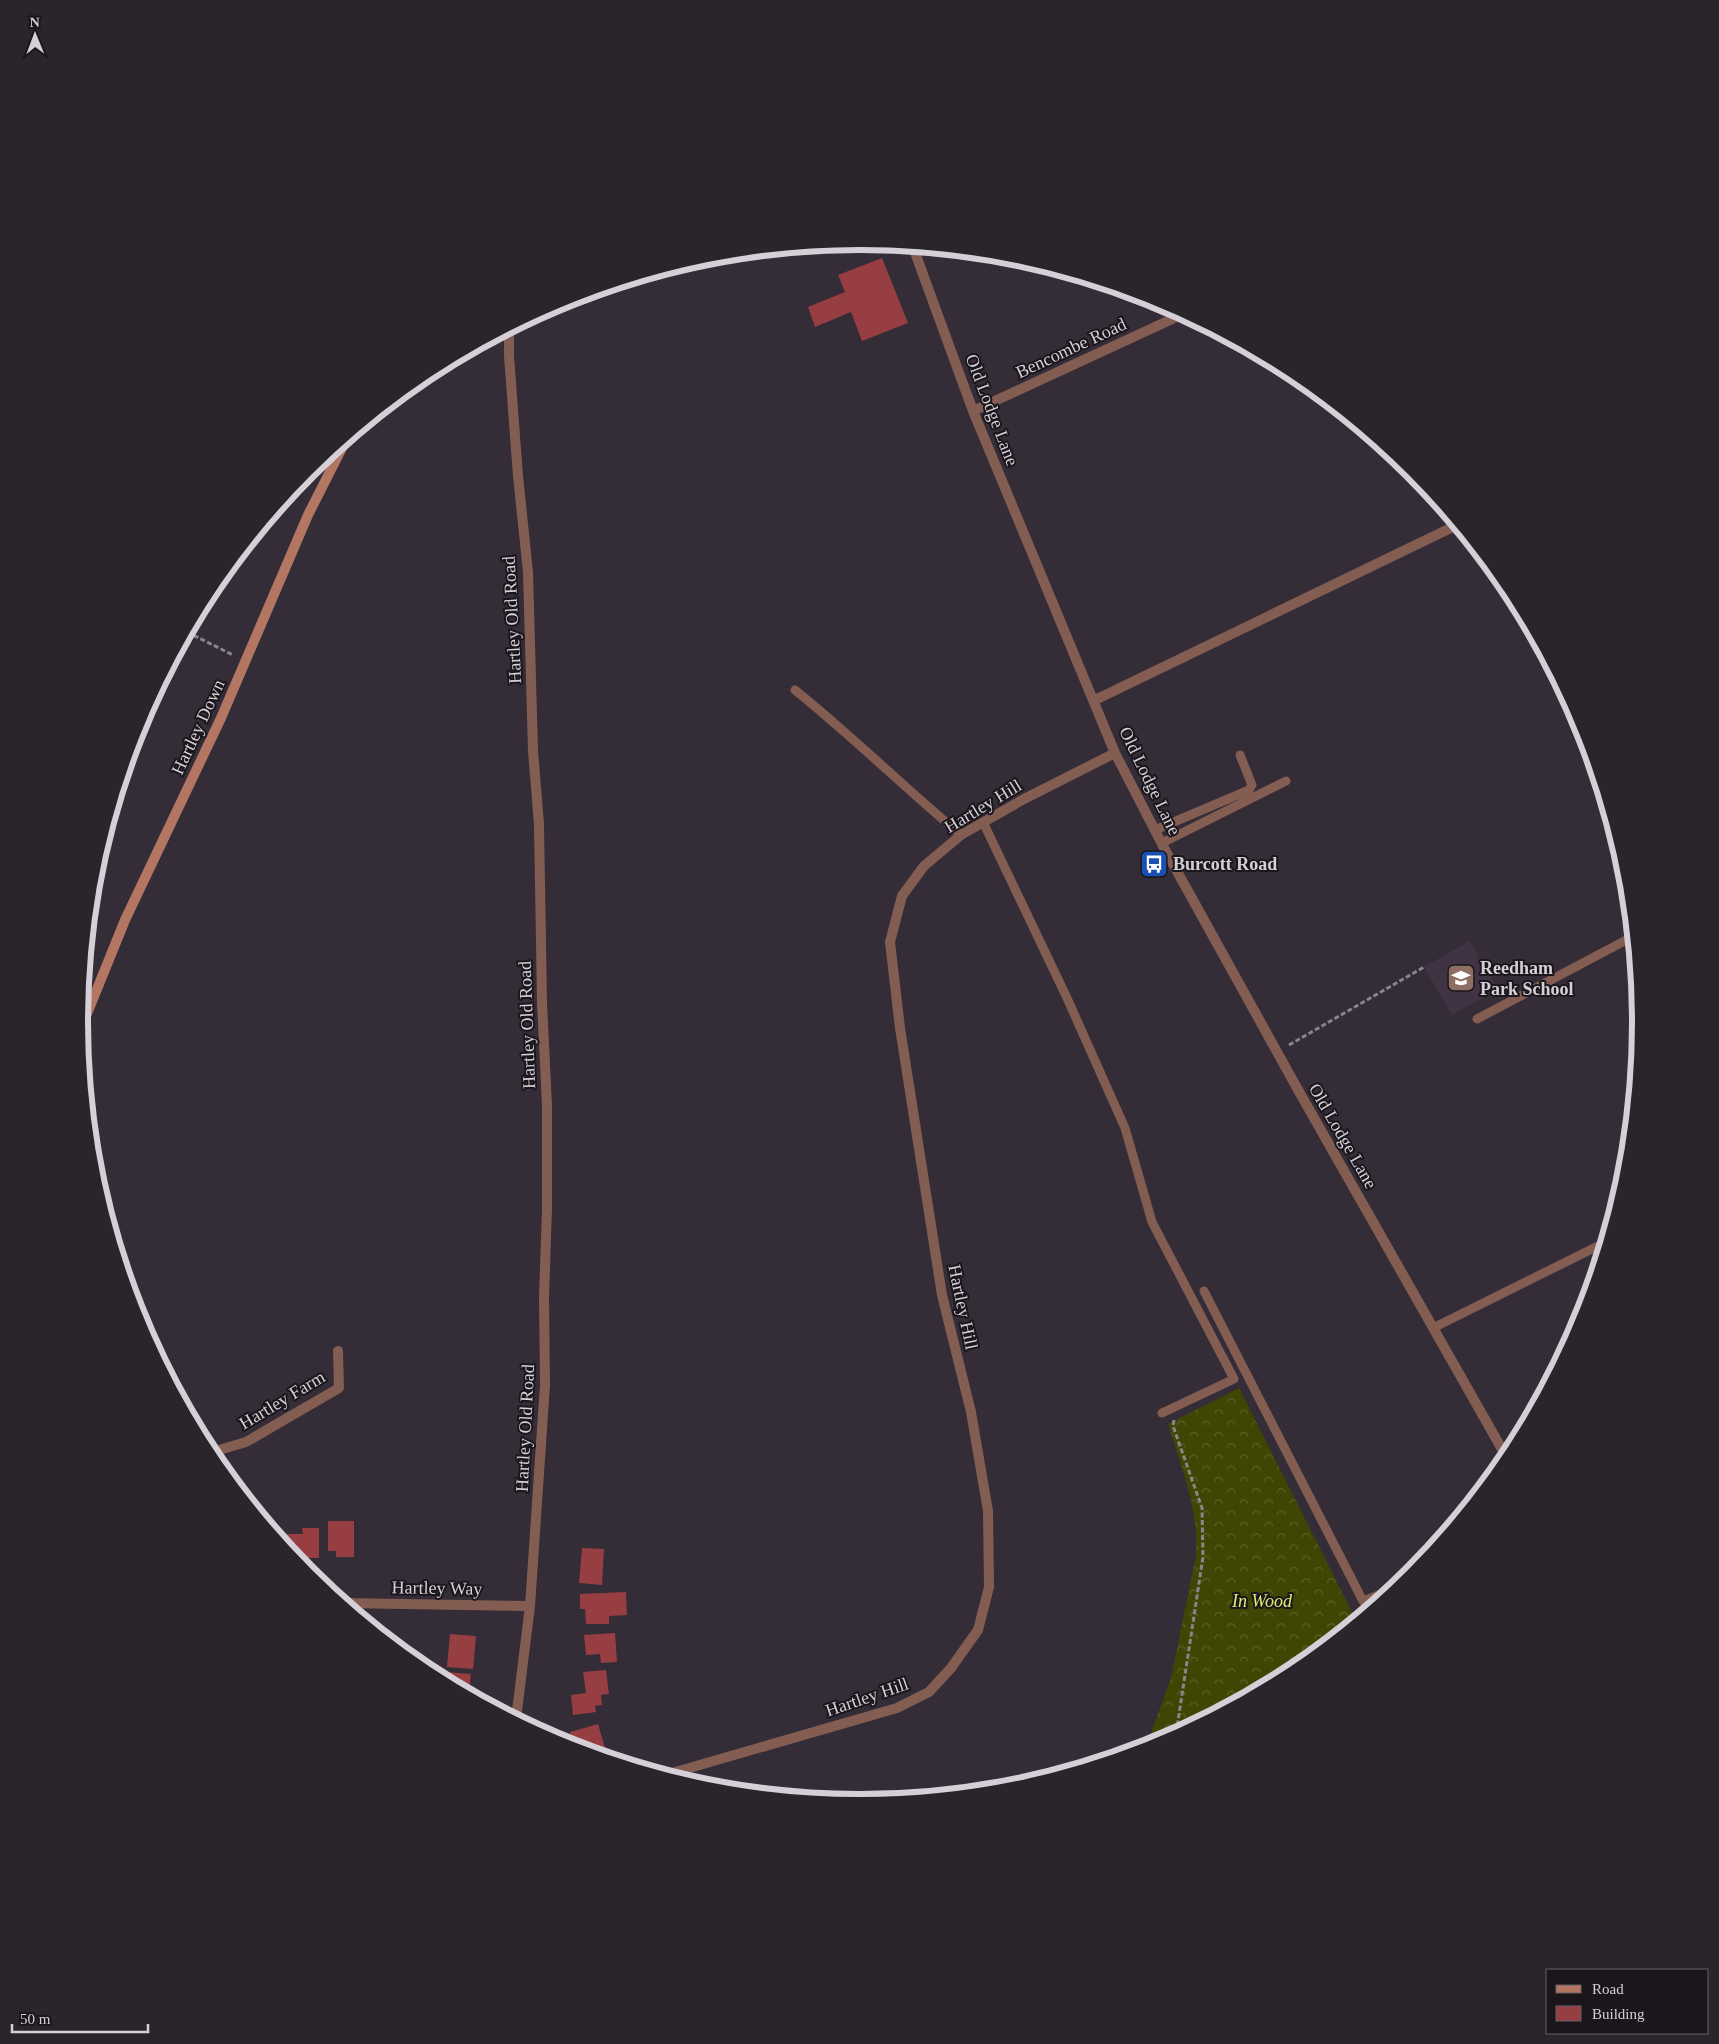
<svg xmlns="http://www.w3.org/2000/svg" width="1719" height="2044" viewBox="0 0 1719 2044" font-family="'Times New Roman',serif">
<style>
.built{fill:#403444}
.forest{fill:url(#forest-crowns)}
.building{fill:#963e42}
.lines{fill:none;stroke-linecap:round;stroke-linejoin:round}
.path{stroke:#8b848d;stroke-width:3;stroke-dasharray:5 2.5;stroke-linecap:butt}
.lane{stroke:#835d52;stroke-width:9}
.street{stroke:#835d52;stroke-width:10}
.secondary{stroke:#b27663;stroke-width:10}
.labels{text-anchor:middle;stroke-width:4;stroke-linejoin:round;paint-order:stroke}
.street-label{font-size:18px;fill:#d5d0d7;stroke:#1a161b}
.poi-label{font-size:18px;font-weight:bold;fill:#d5d0d7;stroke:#1a161b;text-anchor:start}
.park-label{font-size:18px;font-style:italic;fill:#dbed72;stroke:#1a161b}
.rim{fill:none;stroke:#d5d0d7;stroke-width:6}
</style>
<defs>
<pattern id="forest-crowns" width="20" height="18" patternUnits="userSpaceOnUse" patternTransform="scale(1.25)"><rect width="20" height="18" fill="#3f4604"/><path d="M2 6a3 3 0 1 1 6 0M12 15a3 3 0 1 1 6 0" fill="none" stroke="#5a6028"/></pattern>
</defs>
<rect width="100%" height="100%" fill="#342c37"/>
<path class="built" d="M1470,941L1498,989L1452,1015L1424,967Z"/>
<path class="forest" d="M1239,1388L1356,1620L1293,1671L1158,1743L1136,1750L1151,1733L1171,1678L1196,1555C1199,1509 1181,1467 1168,1424Z"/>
<path class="building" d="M841,243H850L822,254L819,245Z
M882,258L908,323L862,341L851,312L815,327L808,307L845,292L838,275Z
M328,1521H354V1557H336V1551H328Z
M302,1528H319V1558H294L281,1542V1534H303Z
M582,1548L604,1549L602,1585L579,1583Z
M626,1592L627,1615L609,1616V1624H586L585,1609H580V1594Z
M615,1633L617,1662L601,1663L600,1654L586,1655L584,1635Z
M450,1634L476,1636L473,1669L447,1667Z
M606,1670L609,1694L601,1695L602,1705L595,1706L596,1712L573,1715L571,1695L586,1693L583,1672Z
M445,1672L471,1674L469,1694L444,1681Z
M598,1724L608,1758L574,1747L570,1732Z"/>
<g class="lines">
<path class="path" d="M187,632L233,655
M1289,1045L1424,967
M1174,1420L1173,1426L1202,1508L1203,1557L1176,1734"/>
<path class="lane" d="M915,251L924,248
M795,690C852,736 905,788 961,835
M983,822L1067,998L1125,1128L1152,1222L1234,1379L1162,1413
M1155,830L1249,790L1252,785L1240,755
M1162,843L1286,781
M1477,1019L1632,937
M1204,1291L1363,1601L1392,1590
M1433,1328L1604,1243"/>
<path class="street" d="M913,247L973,411L1115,753L1163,846L1297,1088L1507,1458
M509,328V356L518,476L528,572L533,751L539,824L542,1003L547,1105V1209L544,1297L545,1385L530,1606L516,1719
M973,411L1183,314
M1095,700L1457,525
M209,1453L246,1442L339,1388L338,1351
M343,1603L530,1606
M665,1775L897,1708L929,1692L951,1668L978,1630L989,1587L988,1511L971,1412L942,1295L900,1028L890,942L902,896L924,866L961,835L1024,799L1115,753"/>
<path class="secondary" d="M80,1031L125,920L221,718L308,515L347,438"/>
</g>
<defs>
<g id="bus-square" transform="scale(1.4375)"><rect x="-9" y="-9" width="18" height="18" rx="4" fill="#1a4fb4" stroke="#1a161b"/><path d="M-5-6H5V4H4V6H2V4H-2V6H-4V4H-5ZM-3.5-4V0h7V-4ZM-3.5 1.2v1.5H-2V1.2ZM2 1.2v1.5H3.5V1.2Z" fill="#fff"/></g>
<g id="school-square" transform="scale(1.4375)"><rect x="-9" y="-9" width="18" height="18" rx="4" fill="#8d6e63" stroke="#1a161b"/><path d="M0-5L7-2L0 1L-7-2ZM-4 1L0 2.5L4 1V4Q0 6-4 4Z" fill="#fff"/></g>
</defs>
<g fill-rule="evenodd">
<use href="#bus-square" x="1154" y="864"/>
<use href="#school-square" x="1461" y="978"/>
</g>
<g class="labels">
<g class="street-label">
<text transform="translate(1071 348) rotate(-25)" y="6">Bencombe Road</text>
<text transform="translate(992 410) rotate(69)" y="6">Old Lodge Lane</text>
<text transform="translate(512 620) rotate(-93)" y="6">Hartley Old Road</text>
<text transform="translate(198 727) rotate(-65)" y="6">Hartley Down</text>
<text transform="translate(1150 781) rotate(64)" y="6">Old Lodge Lane</text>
<text transform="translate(983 806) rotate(-31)" y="6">Hartley Hill</text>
<text transform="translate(527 1025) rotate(-92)" y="6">Hartley Old Road</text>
<text transform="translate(1343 1136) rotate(60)" y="6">Old Lodge Lane</text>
<text transform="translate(963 1307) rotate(78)" y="6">Hartley Hill</text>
<text transform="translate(282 1400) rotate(-31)" y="6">Hartley Farm</text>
<text transform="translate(525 1428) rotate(-87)" y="6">Hartley Old Road</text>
<text transform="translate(437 1588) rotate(1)" y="6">Hartley Way</text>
<text transform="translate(867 1697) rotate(-19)" y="6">Hartley Hill</text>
</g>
<g class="poi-label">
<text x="1173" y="870">Burcott Road</text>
<text x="1480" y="974">Reedham<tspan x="1480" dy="21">Park School</tspan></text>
</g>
<g class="park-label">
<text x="1262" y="1607">In Wood</text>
</g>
</g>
<path d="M0 0H1719V2044H0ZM88 1022a772 772 0 1 1 1544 0a772 772 0 1 1-1544 0Z" fill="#29252a" fill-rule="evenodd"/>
<path class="rim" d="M88 1022a772 772 0 1 1 1544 0a772 772 0 1 1-1544 0Z"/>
<rect x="1546" y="1969" width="162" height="65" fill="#1a161b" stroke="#656066"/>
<rect x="1556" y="1985" width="25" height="8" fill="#b27663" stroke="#656066"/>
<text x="1592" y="1994" font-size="15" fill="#d5d0d7">Road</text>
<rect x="1556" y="2006" width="25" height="15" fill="#963e42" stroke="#656066"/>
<text x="1592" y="2019" font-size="15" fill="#d5d0d7">Building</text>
<g transform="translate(35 35) rotate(359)" stroke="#1a161b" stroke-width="4" paint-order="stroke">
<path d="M0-4L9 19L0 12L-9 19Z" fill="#d5d0d7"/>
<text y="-8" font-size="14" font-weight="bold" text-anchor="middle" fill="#d5d0d7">N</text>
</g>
<path d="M12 2024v8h136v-8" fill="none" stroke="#d5d0d7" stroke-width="2.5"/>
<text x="20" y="2024" font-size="15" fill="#d5d0d7" stroke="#1a161b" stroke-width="4" paint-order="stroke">50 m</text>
</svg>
